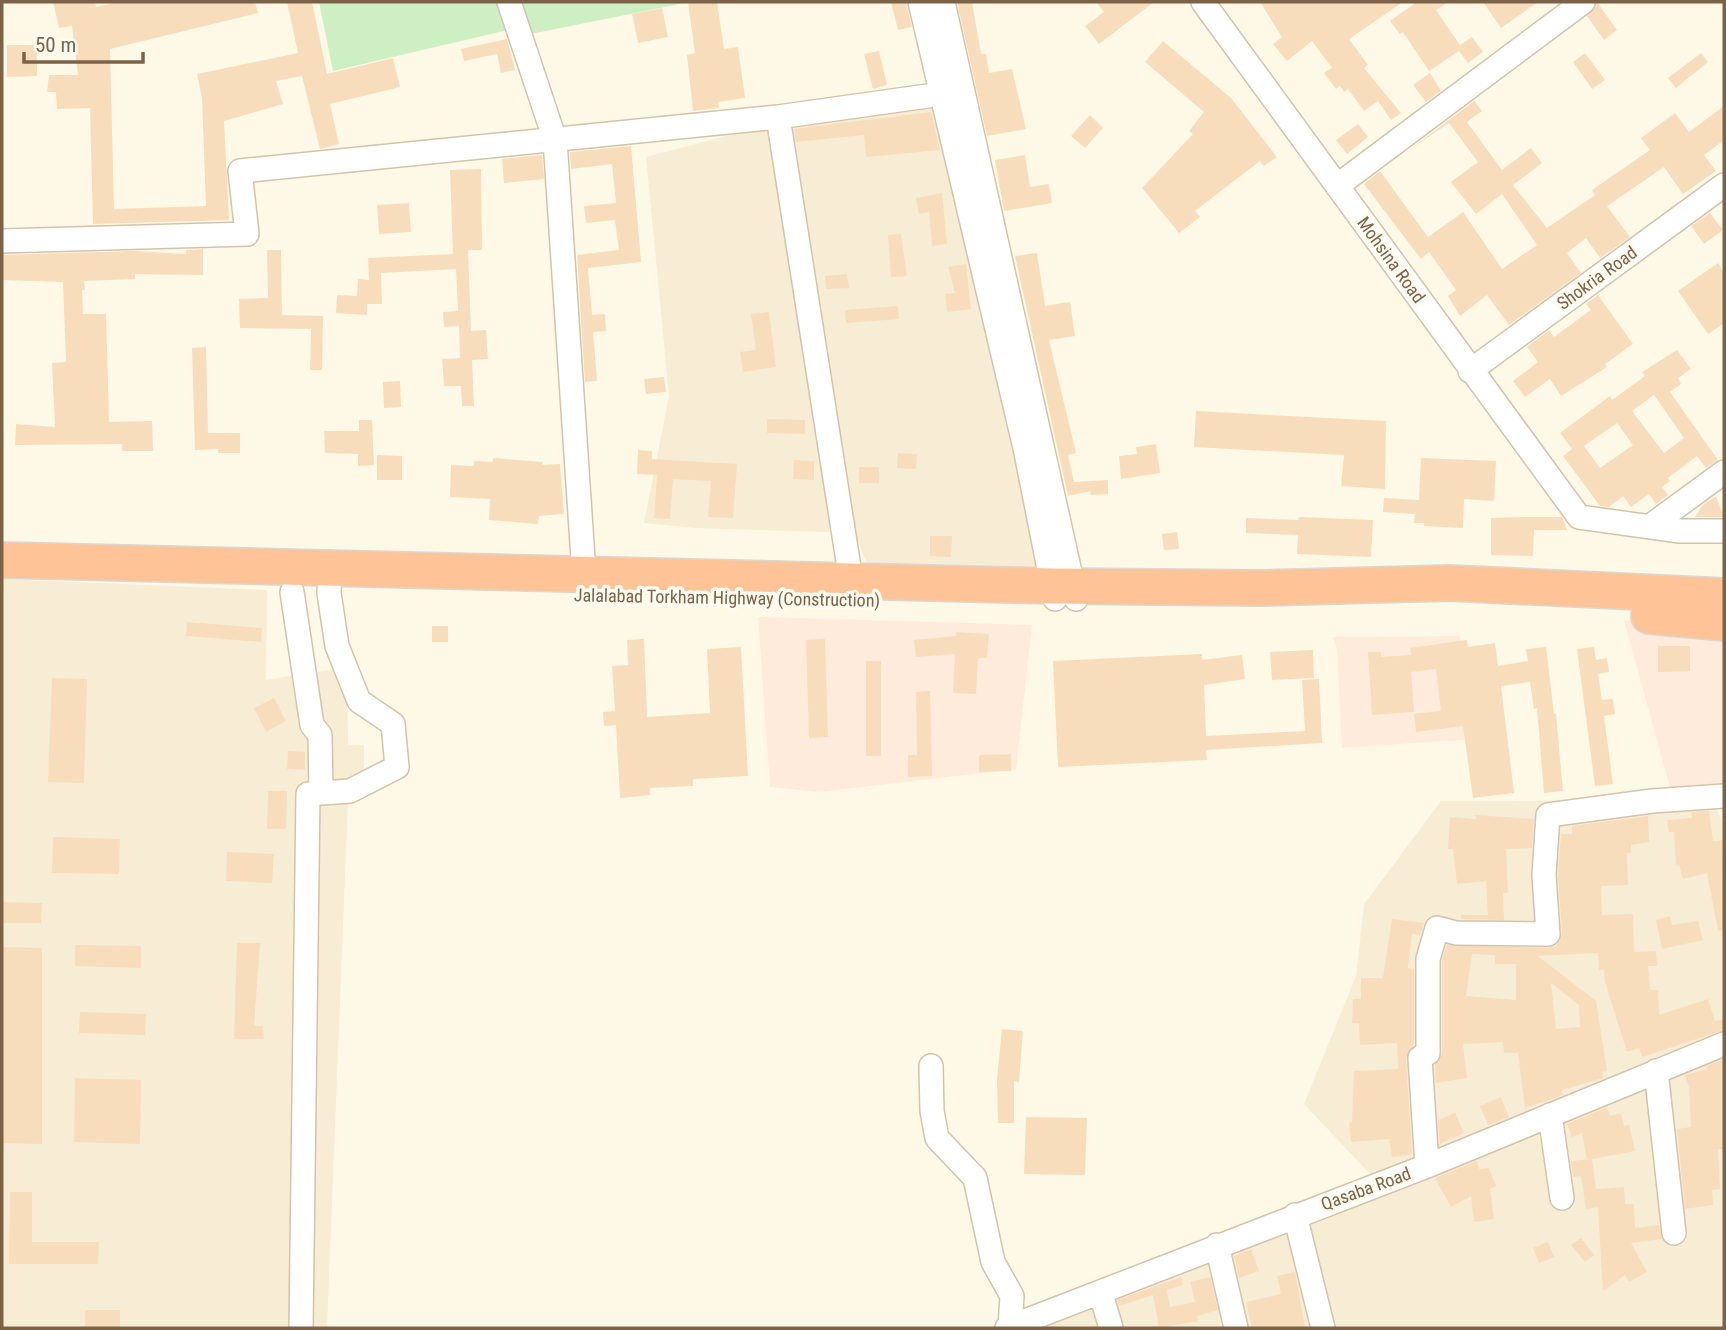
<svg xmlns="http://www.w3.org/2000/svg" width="1726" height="1330" viewBox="0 0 1726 1330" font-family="'Roboto Condensed',sans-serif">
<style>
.residential{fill:#f7edd5}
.commercial{fill:#ffebdb}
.green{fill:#ceefc3}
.building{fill:#f7ddbc;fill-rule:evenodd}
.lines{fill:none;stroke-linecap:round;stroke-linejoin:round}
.minor-casing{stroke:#d3c3ab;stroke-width:26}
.highway-casing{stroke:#ddd6cf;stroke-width:38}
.minor{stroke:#fff;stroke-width:23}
.highway{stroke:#ffc398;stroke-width:35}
.labels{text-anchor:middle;stroke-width:7;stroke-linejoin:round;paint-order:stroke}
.street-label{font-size:18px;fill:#7c6348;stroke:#fffbf0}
</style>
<rect width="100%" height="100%" fill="#fef9e7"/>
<path class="residential" d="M944,100L1042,576L871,573L854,533L696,528L644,523L669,396L646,157L792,119Z
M2,579L267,590L266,680L347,667L348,745H364V778H349L327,1328H2Z
M1712,800L1724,825V1038L1371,1175L1304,1104L1356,976L1364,904L1441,801Z
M1724,1050V1328H994L1009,1322Z"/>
<path class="commercial" d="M758,617L1032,625L1016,769L819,792L770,787Z
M1624,620L1724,636V790L1672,795Z
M1460,636L1472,739L1342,748L1337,650L1333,637Z"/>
<path class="green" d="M319,2H499L508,30L333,71Z
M520,2H690L531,34Z"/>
<path class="building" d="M53,2H95L96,7L117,2H255L258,13L110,49L114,209L206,206L202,98L197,74L298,53L287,2H312L327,74L393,58L400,87L330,104L339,144L320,149L302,76L276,81L283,104L224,121L229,220L93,224L90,108L57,109L56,92H47L49,75H78L72,26L59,28Z
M717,2L724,49L738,47L745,98L718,102L719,108L693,111L687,55L695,53L688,3Z
M891,2H906L912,27L898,30Z
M957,2H972L981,54H986L989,73L1012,69L1026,129L987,136Z
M1096,2H1154L1099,44L1085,26L1104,12Z
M1260,2H1403L1349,39L1368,65L1364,68L1401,113L1391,120L1378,101L1364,111L1348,89L1344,92L1340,86L1336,89L1324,73L1332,68L1312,41L1287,61L1273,44L1282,37Z
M1417,2H1448L1436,10L1460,45L1472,37L1483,52L1468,63L1459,51L1429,71L1403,32L1400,34L1390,21Z
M1483,2H1538L1501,28Z
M1597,2L1617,30L1604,40L1587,16Z
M662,8L668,37L638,43L632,14Z
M507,39L515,70L501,73L497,54L464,61L461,49Z
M1163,41L1231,98L1277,157L1264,166L1260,161L1195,211L1200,217L1179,233L1142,188L1193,134L1189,131L1204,112L1145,62Z
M7,45H37V76L7,77Z
M879,51L887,85L873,89L864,54Z
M1585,53L1605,80L1592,89L1573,62Z
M1701,53L1708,62L1676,88L1668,78Z
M1430,73L1441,91L1426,102L1413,85Z
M1474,101L1482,111L1467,122L1502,170L1531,148L1542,163L1513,185L1547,228L1595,195L1592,190L1650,150L1641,138L1675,113L1689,132L1724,106V140L1704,155L1716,171L1683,194L1664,167L1607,206L1630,237L1600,258L1586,238L1567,253L1581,273L1509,325L1487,295L1460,316L1448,296L1456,290L1429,252L1421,259L1364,184L1380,171L1428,237L1463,212L1502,269L1537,245L1502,194L1476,214L1451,182L1478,162L1449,123L1412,148Z
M931,112L940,150L866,157L864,135L796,142L794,129Z
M1090,115L1103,128L1085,148L1071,136Z
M1358,124L1368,137L1347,154L1336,140Z
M631,146L641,262L588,268L592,315L605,314L606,331L593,332L597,381L585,382L577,255L619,250L615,220L586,223L584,206L616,203L612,164L571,169L570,152Z
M542,155L544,179L504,183L502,159Z
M1025,155L1030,187L1049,184L1052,203L1004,211L995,160Z
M481,169L482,250H468L471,331L486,330L488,359L472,360L474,406H462L461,386H444L442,359L460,358L459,326L444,327L443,312L458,311L456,269L381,273L382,304H367V315L336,313L337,295L357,296L358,279L369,280L368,258L453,254L450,170Z
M942,193L947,244L932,246L929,212L919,214L916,198Z
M409,203L411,232L379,234L377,205Z
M1710,213L1723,230L1704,244L1691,226Z
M901,234L907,276L891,277L888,235Z
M203,249V275L135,274V279L84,281L85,290H82L83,314H106L109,422L152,421L153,451H122V444L15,445L16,424L55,427L52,363L66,362L63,282L2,280V255L134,251L186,254V250Z
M267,250H281L282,315L323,316L322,370H310L311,329L240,328L239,299L268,298Z
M1037,253L1045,306L1070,302L1075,336L1049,340L1076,453L1068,455L1074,482L1108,480V494L1091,495L1090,491L1068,496L1015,256Z
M1718,263L1724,273V323L1708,334L1678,291Z
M966,264L971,309L947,312L945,294L955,293L948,267Z
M847,274L849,288L826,289L825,276Z
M1598,295L1633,344L1605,364L1607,367L1561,396L1550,379L1525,397L1513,381L1538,362L1527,347L1549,330L1554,337L1591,310L1586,304Z
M898,306L899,319L846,323L845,310Z
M769,312L776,367L743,372L740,352L756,350L751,314Z
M206,347L208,433H240V453H218V449L195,450L192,348Z
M1677,350L1691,369L1678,378L1681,384L1670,392L1718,460L1706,468L1697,456L1668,478L1670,481L1662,487L1668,495L1656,504L1649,494L1631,507L1623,496L1609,507L1600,506L1563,456L1572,449L1560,433L1610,396L1612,400L1645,376L1642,372ZM1654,395L1684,438L1664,453L1632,411ZM1617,423L1633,445L1600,468L1584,446Z
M664,377L666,392L646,394L644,379Z
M400,381L401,407L384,408L383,382Z
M1196,411L1386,421L1385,489L1341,486L1344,455L1194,447Z
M767,419L805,420V434L767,433Z
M359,420H372L374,465L358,466V454L325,453L324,431H359Z
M1156,444L1160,473L1121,479L1119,456L1137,454L1136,447Z
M638,450L652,451V459L737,464L733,518L708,517L711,481L673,479L670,519L654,518L657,475L637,474Z
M898,453L917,454L916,469L897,468Z
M377,455L402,456V480H377Z
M493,458L543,462L542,465L560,464L564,514L539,516L538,524L489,520L490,499L450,497L451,465L474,466V461L493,462Z
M1421,458L1496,461L1494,501L1464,499L1463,528L1424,526V523H1414L1415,514L1383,512L1384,498L1419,500Z
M794,460L814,461V480L793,479Z
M859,467H879V483H859Z
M1716,496L1724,517H1695L1703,505Z
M1299,517L1373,520L1371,557L1297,554L1298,535L1246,533V518L1298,520Z
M1524,517H1562L1567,530H1534L1533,556L1491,555V518Z
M1177,532L1179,549L1164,550L1162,534Z
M930,536H952L951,557L930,556Z
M187,622L262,628L261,642L186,636Z
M432,626H448V642H432Z
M956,632L989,634L987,658H978L976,694L953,693L955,654L916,657L914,640L956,636Z
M644,639L647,717L710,713L707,649L741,647L748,776L693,779V786L650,788V795L620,798L616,725L604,726L603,712L615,711L612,666L628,665L627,640Z
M825,639L828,737L809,738L806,640Z
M1467,640L1468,647L1495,643L1498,666L1528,661L1526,649L1546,647L1554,714H1556L1563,791L1544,793L1537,708L1534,709L1530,682L1501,686L1514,793L1473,798L1463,726L1416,732L1414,714L1441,711L1436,669L1411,672L1414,712L1372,715L1368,652H1381V657L1411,655L1410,648Z
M1658,646H1690V671L1658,672Z
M1594,647L1596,660L1607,658L1609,672L1598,674L1602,700L1613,699L1615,714L1604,716L1613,784L1595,786L1577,649Z
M1313,650L1314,678L1272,680L1270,652Z
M1202,654V660L1242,655L1245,679L1204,685L1206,736L1305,731L1302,680L1319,679L1322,743L1206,750L1207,760L1058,767L1053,661Z
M866,661H881V756H866Z
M52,678L87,679L84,783L48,782Z
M930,691L932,776L908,777V755H917L916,692Z
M274,698L286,721L266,732L254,708Z
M288,751L305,752V770L287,769Z
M1011,754V771L979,772V755Z
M268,791H287L286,829H267Z
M1709,811L1713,841L1722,840L1724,930L1718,931L1707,873L1683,879L1679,864L1676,865L1674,832H1669L1667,820L1692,818L1691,812Z
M1475,815L1534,819L1532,848L1506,849L1508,893H1503L1504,920L1461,919V915H1488L1486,881L1457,884L1453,849H1448L1450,817L1476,819Z
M1648,816L1649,842L1631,845V853H1627L1628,885L1601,886L1602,915L1633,914L1634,952L1656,951L1657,966H1648L1650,990H1658L1659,1015L1708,999L1715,1021L1724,1019V1030L1642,1057L1639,1048L1627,1052L1605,982L1604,970H1599L1598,953L1538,956L1596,1001L1607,1071L1602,1072L1603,1078L1562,1090L1563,1095L1525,1108L1518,1053H1504L1503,1042L1463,1044L1467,1078L1436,1083L1435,1065L1442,1053V961L1447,945L1548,948L1556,946L1562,933L1558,875L1561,834H1572V826ZM1472,954L1495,955V964H1516V1000L1466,996ZM1551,983L1579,1005L1580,1027L1556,1029Z
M53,837L120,839L119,874L52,873Z
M227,852L274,854L272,883L226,881Z
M2,902L42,903L41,923H2Z
M1670,916L1672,925L1698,921L1703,940L1662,949L1656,920Z
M1392,919L1424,923L1420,935L1412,934L1408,968L1414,969V1045L1406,1059L1412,1155L1392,1157L1389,1139L1351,1142L1349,1123L1352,1122L1354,1071L1398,1069L1397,1043L1360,1045L1359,1023H1352L1353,999H1361V978H1383Z
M237,943H260L254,1026H263L264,1039H234Z
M75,945L141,946V968L75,966Z
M2,947L42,948V1144L2,1143Z
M80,1012L146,1014L145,1035L79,1033Z
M1002,1029L1023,1031L1019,1082L1014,1081V1123H998L997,1080Z
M1719,1061H1724V1149H1718L1720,1189L1712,1190L1713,1205L1685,1209L1677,1129L1691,1127L1689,1087L1685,1075L1707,1069V1066Z
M75,1078L141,1080L140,1144L74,1142Z
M1501,1097L1509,1117L1488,1125L1480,1106Z
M1607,1107L1610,1116L1621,1113L1624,1126L1629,1125L1635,1151L1587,1160L1582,1133L1572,1137L1567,1124Z
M1455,1113L1464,1133L1440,1144L1438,1120Z
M1026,1117L1087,1118L1085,1175L1024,1174Z
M1592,1159L1596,1189L1624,1187L1625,1204H1634L1635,1228L1659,1225L1662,1239L1631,1243L1647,1272L1629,1282L1625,1275L1603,1291L1598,1207L1586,1209L1581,1176L1573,1177L1571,1161Z
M1477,1161L1479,1169L1489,1168L1496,1186L1490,1189L1494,1219L1474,1222L1471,1196L1451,1207L1435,1178Z
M10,1192H32V1242H99L98,1264H9Z
M1581,1238L1594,1255L1585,1262L1571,1245Z
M1548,1242L1554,1257L1539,1263L1533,1248Z
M1251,1249L1259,1271L1239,1278L1234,1256Z
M1295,1272L1305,1328H1252L1246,1302L1281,1294L1277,1276Z
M1181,1277L1183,1285L1167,1290L1170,1307L1195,1302L1190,1282L1210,1277L1218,1310L1197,1316L1198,1321L1159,1328L1153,1295L1119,1306L1117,1300Z
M85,1310H120V1328H85Z"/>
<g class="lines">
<g class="minor-casing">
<path id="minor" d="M509,2L555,140L584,574
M920,2L1025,448L1055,599
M943,2L1076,599
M1203,2L1579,517L1680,531H1724
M1337,186L1583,2
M2,241L247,234L240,171L778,117
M1470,371L1724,185
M1649,527L1724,472
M851,580L778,117L963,91
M292,592L312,725L320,735L321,793
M931,1066L932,1111L937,1138L975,1178L993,1262L1012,1296L1010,1328
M1656,1071L1674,1233
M1550,1115L1562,1198
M1427,1166L1420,1058L1428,1053V959L1437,928L1456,933L1548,934L1544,875L1548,815L1652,801L1724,796
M1295,1215L1323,1328
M1217,1245L1236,1328
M1101,1294L1111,1328
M301,1328L308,794L350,791L397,767L393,724L359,701L337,646L329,593L330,569
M1007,1328L1427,1166L1724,1044"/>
</g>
<g class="highway-casing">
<path id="highway" d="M2,560L1053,586L1262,588L1449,583L1724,596
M1649,616L1724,623"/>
</g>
<use href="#minor" class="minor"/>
<use href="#highway" class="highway"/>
</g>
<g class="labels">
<g class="street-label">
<text transform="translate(1391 260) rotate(54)" y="6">Mohsina Road</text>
<text transform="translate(1597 278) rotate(-36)" y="6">Shokria Road</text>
<text transform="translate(727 598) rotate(1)" y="6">Jalalabad Torkham Highway (Construction)</text>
<text transform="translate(1366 1189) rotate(-20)" y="6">Qasaba Road</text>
</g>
</g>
<rect width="1726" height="1330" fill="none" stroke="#7c6348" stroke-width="7"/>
<path d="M24 52v10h119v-10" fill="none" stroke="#7c6348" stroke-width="3.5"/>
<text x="35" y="52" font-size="21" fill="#7c6348" stroke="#fffbf0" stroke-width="5" paint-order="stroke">50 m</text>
</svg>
